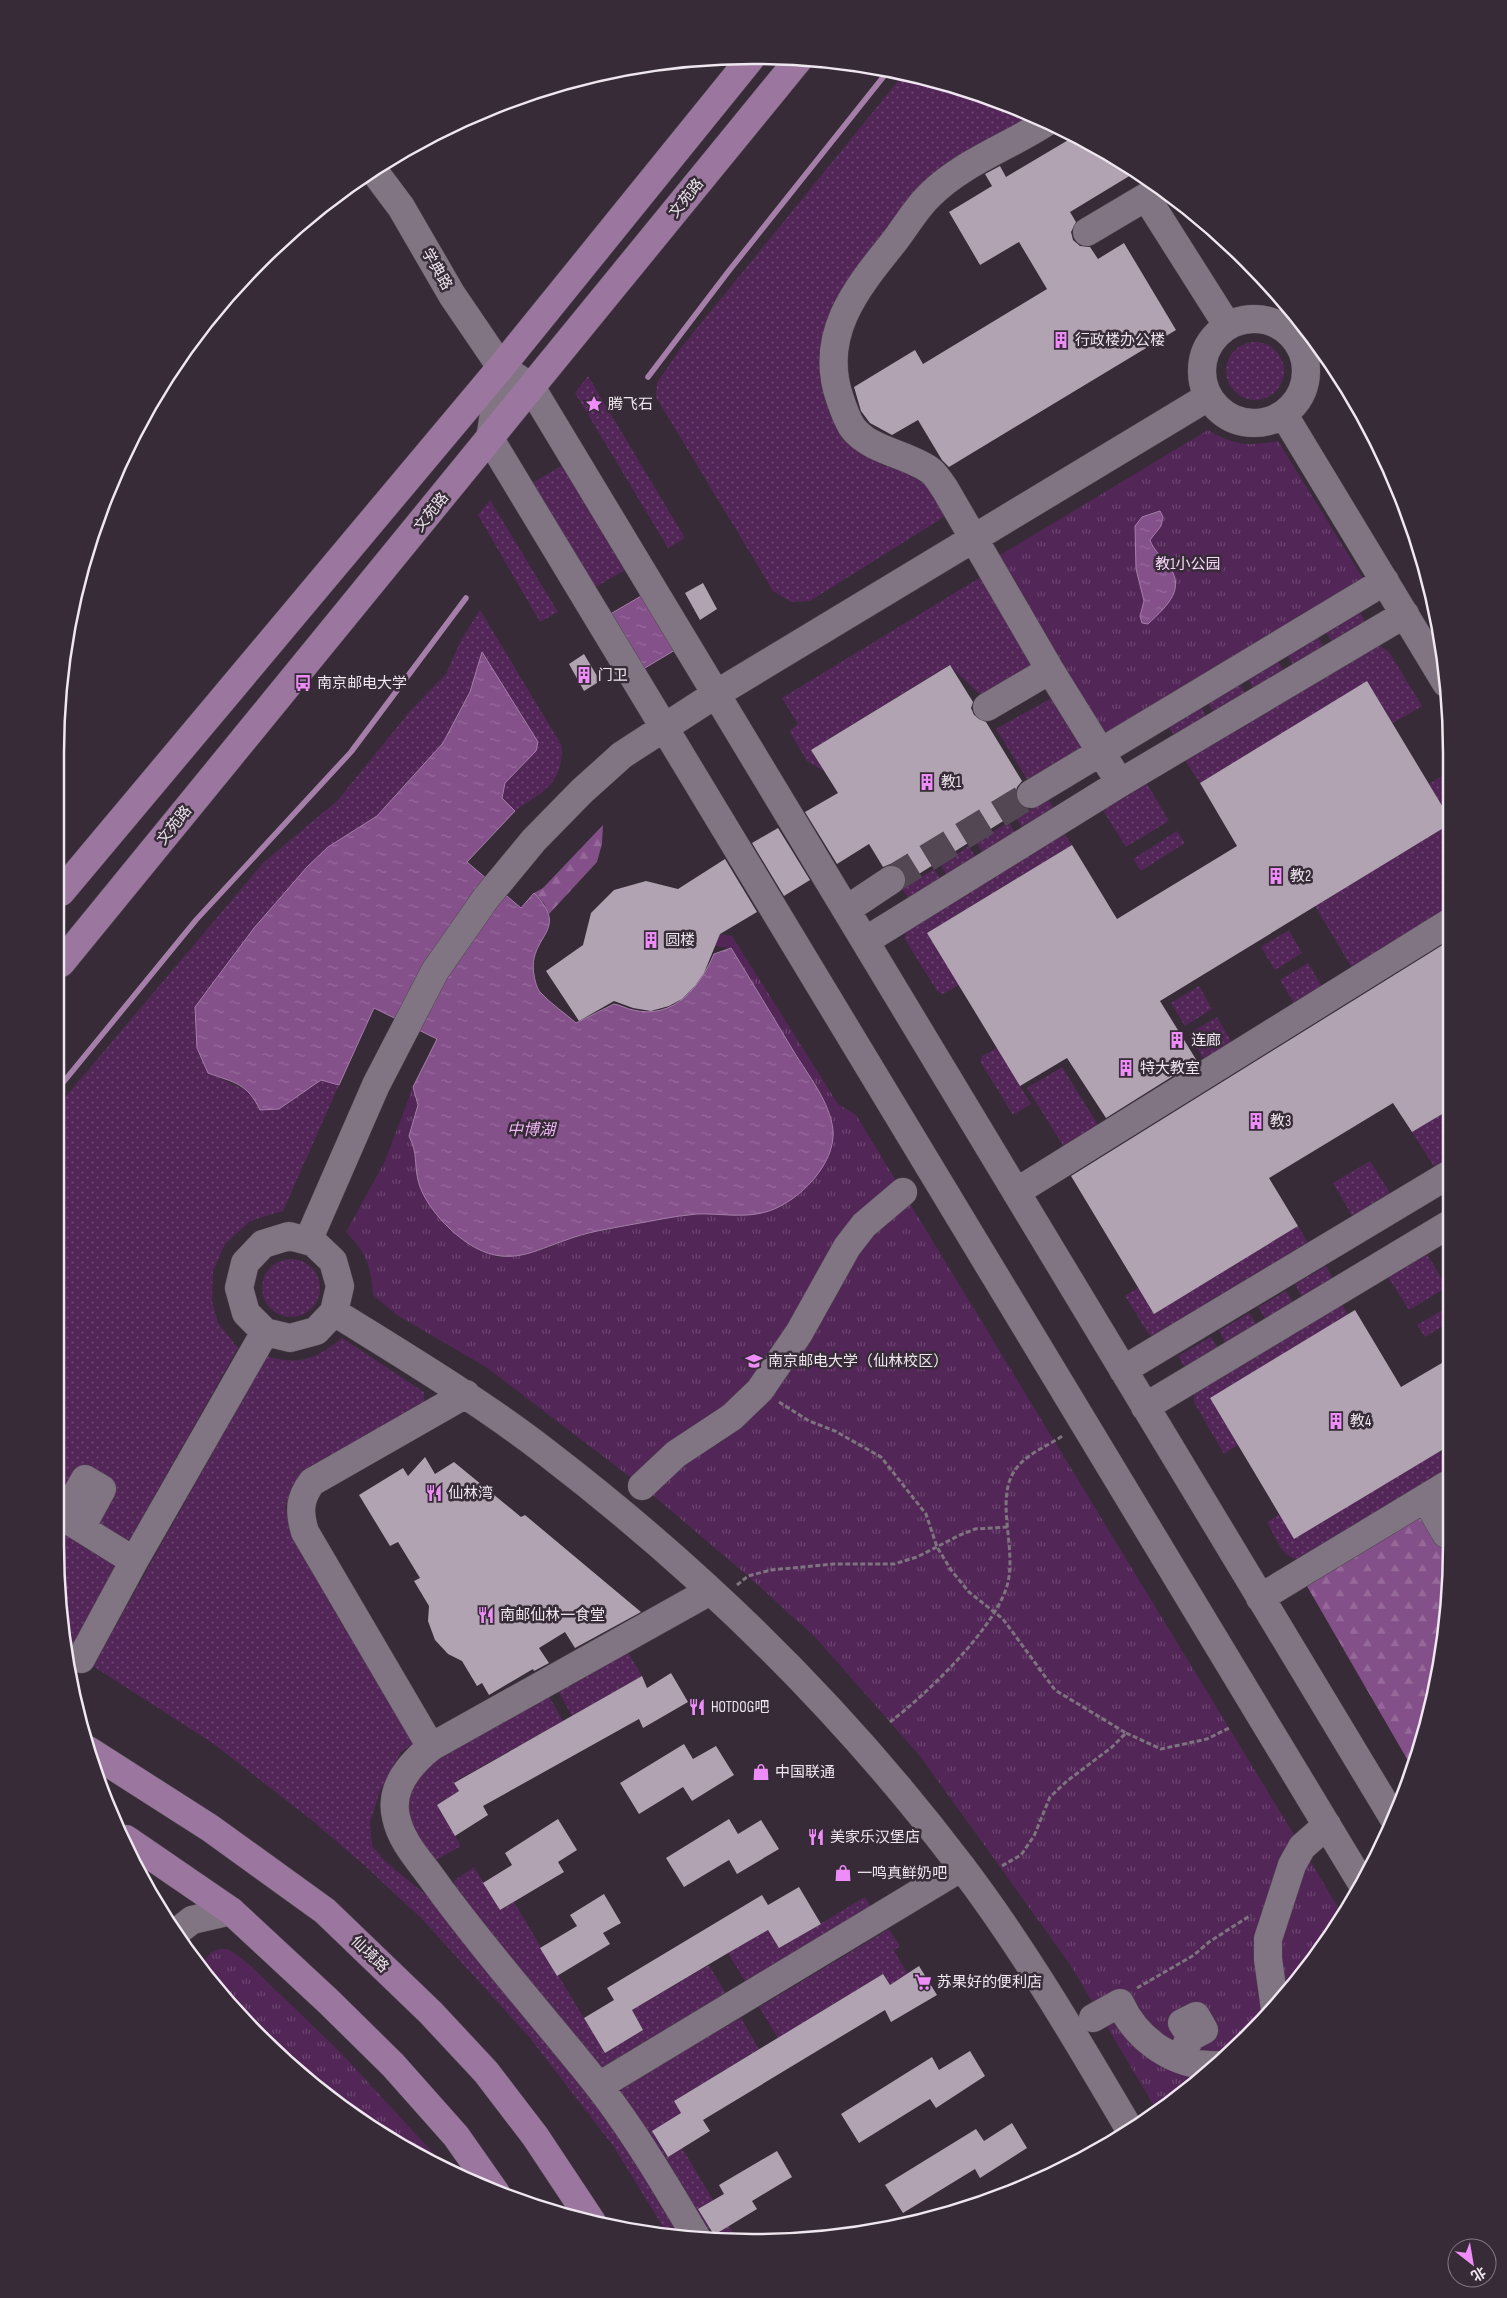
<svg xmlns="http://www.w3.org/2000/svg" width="1507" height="2298" viewBox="0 0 1507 2298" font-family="'Sofia Sans Condensed','Noto Sans SC',sans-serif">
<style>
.grass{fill:url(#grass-dots)}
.forest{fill:url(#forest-firs)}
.park{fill:url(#park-tufts)}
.water{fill:url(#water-ripples);stroke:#a57ea9}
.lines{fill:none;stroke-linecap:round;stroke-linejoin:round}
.stream{stroke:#a57ea9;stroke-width:5.5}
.building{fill:#b1a3b2}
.minor-tunnel{stroke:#524753;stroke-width:28;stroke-dasharray:28 14;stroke-linecap:butt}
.minor-casing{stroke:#4f4750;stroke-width:29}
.major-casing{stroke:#4f4750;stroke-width:29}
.path{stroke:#7e747f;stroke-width:3;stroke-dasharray:5 2.5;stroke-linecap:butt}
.minor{stroke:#827583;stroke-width:28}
.major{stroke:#9b769e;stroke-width:28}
.labels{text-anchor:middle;stroke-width:5;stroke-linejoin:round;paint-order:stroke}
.street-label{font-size:15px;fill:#efe7ef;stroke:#362b37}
.poi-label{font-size:15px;fill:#efe7ef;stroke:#362b37;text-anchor:start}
.park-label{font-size:15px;fill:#f7d8f9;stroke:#362b37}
.water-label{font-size:16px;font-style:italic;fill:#f1b6f7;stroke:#362b37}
.rim{fill:none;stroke:#efe7ef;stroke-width:2.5}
</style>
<defs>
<pattern id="grass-dots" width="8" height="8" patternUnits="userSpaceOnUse" patternTransform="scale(1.25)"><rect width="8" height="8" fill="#532658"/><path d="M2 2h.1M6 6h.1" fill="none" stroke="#6c4670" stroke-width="1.8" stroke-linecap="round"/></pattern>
<pattern id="forest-firs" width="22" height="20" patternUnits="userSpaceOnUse" patternTransform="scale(1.25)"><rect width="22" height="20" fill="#845089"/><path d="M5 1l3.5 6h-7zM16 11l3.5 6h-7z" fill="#96699a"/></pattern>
<pattern id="park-tufts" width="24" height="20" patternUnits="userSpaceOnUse" patternTransform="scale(1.25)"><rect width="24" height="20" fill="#532658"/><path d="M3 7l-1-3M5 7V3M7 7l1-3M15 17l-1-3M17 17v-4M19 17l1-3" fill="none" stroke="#6c4670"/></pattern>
<pattern id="water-ripples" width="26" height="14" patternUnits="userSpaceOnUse" patternTransform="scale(1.25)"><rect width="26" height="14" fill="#85518b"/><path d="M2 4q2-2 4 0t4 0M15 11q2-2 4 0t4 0" fill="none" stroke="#976a9c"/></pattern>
</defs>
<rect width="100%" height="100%" fill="#362b37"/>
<path class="grass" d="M903,75L978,92L1037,119L865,264L831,407L920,472L947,515L810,601L791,602L773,591L656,397L657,383L680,349Z
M1226 371a29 29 0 1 1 58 0a29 29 0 1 1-58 0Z
M588,376L685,538L668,548L575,393Z
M568,462L630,567L589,591L527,486Z
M490,500L558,612L540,622L478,515Z
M981,577L1039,668L986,700L949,665L811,750L824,771L807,761L789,731L798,724L782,698Z
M1357,607L1367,625L1334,645L1323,628Z
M480,610L562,746C562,786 544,790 515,811L502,798L505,783L523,766L482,652L470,692L443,743L377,816L328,847L290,886L254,928L195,1007L197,1048L208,1073L251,1092L260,1109L306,1090L321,1080L339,1085L283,1211L250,1221L225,1244L213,1271L212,1301L218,1323L238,1348L117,1562L70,1653L64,1649L61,1636V1102L264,862L337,801L411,710L446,674L461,640Z
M1315,633L1326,650L1295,668L1285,651Z
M1378,644L1389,652L1422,706L1393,723L1367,682L1200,783L1183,757Z
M1275,656L1285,673L1255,691L1245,674Z
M1236,679L1247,696L1215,715L1205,698Z
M1057,695L1088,749L1030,784L996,729Z
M1197,701L1208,719L1176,738L1165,721Z
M1450,771V819L1429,784Z
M1146,782L1169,821L1126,847L1102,809Z
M1048,799L1057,814L1026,833L1016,818Z
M1009,822L1018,838L985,857L976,842Z
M1450,824V909L1352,968L1315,906Z
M1177,831L1185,843L1141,871L1133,859Z
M1064,833L1072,845L927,933L959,985L943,994L937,991L905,939L906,928Z
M969,846L978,861L949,880L940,864Z
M934,869L943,883L912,903L902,889Z
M1289,930L1302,953L1275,970L1261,947Z
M1308,963L1323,988L1295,1005L1280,980Z
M1199,986L1212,1009L1185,1026L1171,1003Z
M1217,1017L1232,1043L1204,1060L1189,1034Z
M997,1048L1031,1104L1013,1115L980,1061L982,1056Z
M1062,1067L1100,1128L1066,1150L1027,1088Z
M1449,1110L1448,1161L1435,1168L1412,1132Z
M1370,1161L1392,1196L1354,1219L1333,1183Z
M1298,1226L1310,1246L1153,1337L1148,1333L1125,1296L1138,1288L1154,1313Z
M1425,1251L1447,1287L1409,1310L1386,1274Z
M262 1288a29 29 0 1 1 58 0a29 29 0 1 1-58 0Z
M1326,1266L1335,1283L1304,1301L1295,1284Z
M1286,1291L1296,1307L1268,1323L1258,1307Z
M1339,1299L1348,1315L1210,1398L1238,1445L1224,1454L1194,1402V1391Z
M1448,1307V1323L1425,1337L1417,1325Z
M1249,1313L1259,1328L1228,1347L1219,1331Z
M1211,1337L1220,1351L1187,1371L1178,1356Z
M342,1338L424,1392V1403L299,1482L285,1507L292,1528L414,1743L401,1752L380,1791L370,1822L372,1846L387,1863L441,1907L607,2115L685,2238L668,2235L614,2147L530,2038L422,1919L365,1866L314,1822L214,1744L93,1666L267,1356C300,1366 316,1359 342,1338Z
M1439,1451L1447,1464V1472L1300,1559C1282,1560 1275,1535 1267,1522L1280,1514Z
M626,1649L642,1676L572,1716L557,1689Z
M547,1693L563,1721L454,1782L459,1791L437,1805L461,1846L432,1862L402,1806L421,1768Z
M474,1867L500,1910L514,1902L605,2053L643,2030L632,2010L709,1965L728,1997L602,2075L452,1890L455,1880Z
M865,1897L873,1909L748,1986L728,1953L768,1930L780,1948Z
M889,1929L900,1946L894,1951L908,1974L890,1985L883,1974L778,2038L759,2007Z
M741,2018L759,2049L674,2101L681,2113L682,2148L713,2200L699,2209L713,2235L729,2226L738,2241H709L615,2090Z"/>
<path class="forest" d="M603,825L602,844L597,862L549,914L544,903L534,893L543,888Z
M1425,1508L1446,1544V1636L1414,1771L1304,1581Z"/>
<path class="park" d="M1208,430C1236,446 1247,446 1278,441L1364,580L1106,735L997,557Z
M720,934L732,936L838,1104L856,1115L1341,1912L1278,2005L1214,2070L1157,2111L1071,1966L1000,1867L920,1756L815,1637L748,1576L642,1486L486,1367L397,1315L373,1295C371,1266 367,1254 346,1232L385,1161L413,1087L418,1105L409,1136L416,1150L418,1182L426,1196L496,1257L543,1250L566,1240L591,1233L670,1217L698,1214L828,1112L819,1093L731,948L714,946Z
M219,1949H227L233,1952L251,1966L342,2054L446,2167L328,2098L229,2005L200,1968L210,1953Z"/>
<path class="water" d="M1160,511L1163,517L1161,526L1150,540C1153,549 1160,555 1166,562C1188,588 1168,605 1148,624L1142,623L1140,616L1144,601L1136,569L1135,526L1142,517Z
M648,592L680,647L640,671L607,616Z
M482,652L538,742L536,751L505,783L502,798L515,811L467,862L521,908L534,893C572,932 527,935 534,975C535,981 537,989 541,993C551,1004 565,1013 576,1023L614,1004C621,1005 627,1009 633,1010C674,1020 700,987 714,954L731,948C752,982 773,1017 794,1052C808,1075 830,1102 833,1130C836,1164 799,1201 769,1211C745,1219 721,1213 697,1214C674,1216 652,1221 629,1225C608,1229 587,1232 566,1240C534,1251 510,1266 476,1248C453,1236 424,1206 418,1180C414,1163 418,1154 409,1136L418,1105L413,1087L437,1039L374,1008L339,1085L321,1080L279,1109L260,1110C247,1083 235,1083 208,1073L197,1048L195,1007L254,928L307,867L328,847L377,816L443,743L470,692Z"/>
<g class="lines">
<path class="stream" d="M648,377L728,272L888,71
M61,1085L196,920L351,752L466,598"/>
</g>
<path class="building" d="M1075,136L1103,149L1136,172L1070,212L1076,222L1071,232L1073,240L1080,246L1090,247L1098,259L1124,243L1176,330L949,467L942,460L918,420L892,435L870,423L861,411L854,387L915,350L923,364L1047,289L1019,242L980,265L949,212L992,186L985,174L1000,166L1006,177Z
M703,583L717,609L700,620L685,593Z
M584,654L600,681L584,691L569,664Z
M950,665L973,702L971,708L974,715L986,722L1022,781L1017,787L1015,795L1018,802L1024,808L906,882L904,872L898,866L890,864L883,867L869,844L837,864L805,812L838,793L811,750Z
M1367,681L1450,819V824L1160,1001L1197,1061L1106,1118L1067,1058L1020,1086L927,933L1072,845L1117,919L1237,846L1200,783Z
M778,828L810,880L784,896L752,843Z
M725,859L757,912L720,934L704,973L695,986L682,999L669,1006L651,1011L633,1008L614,1001L579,1021L546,971L583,945L591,913L614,890L646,881L678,889Z
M1449,941V1110L1412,1132L1393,1103L1269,1178L1298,1226L1154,1314L1071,1176Z
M1355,1310L1401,1387L1447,1360V1447L1294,1539L1210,1398Z
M425,1457L435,1474L454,1462L521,1517L525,1515L641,1612L575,1648L565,1632L539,1648L549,1663L534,1671L533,1669L489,1695L482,1683L477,1686L462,1661L448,1654L435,1640L428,1621L429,1606L414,1581L420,1578L398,1542L390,1546L359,1495L403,1468L408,1476Z
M671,1673L688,1702L643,1728L639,1719L483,1806L488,1815L455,1836L437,1805L459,1791L454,1783L642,1676L647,1688Z
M684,1744L693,1759L716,1746L734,1775L692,1801L683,1787L639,1814L620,1783Z
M558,1819L577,1850L558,1862L564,1872L500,1910L483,1883L512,1865L505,1853Z
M729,1819L738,1834L761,1820L779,1849L737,1874L729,1860L684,1887L666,1858Z
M799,1887L821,1924L779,1948L768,1930L728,1953L632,2010L643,2030L605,2053L584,2018L614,2000L607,1988L762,1895L768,1905Z
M604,1894L621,1923L603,1933L610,1944L557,1976L540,1948L577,1926L570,1915Z
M919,1966L937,1995L891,2022L885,2010L703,2120L710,2131L668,2157L652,2131L681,2113L674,2101L883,1974L890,1985Z
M970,2051L985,2076L936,2108L930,2099L859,2143L841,2114L932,2057L939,2070Z
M1012,2123L1027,2148L980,2178L975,2169L903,2213L885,2185L976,2129L984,2141Z
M777,2151L792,2177L752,2201L757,2209L714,2235L698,2209L724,2194L719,2185Z"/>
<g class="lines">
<path class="minor-tunnel" d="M891,880L1031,794"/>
<g class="minor-casing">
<path id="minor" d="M1045,123C1008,147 962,163 930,195C916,208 905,228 893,243C855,290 818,336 840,399C843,408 847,419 852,427C869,451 909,454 931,471C936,475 941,483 945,489L1050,670L1120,783
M374,171L401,207L452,295L501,367L531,387L1394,1819
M1087,232L1146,197L1227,325
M1202 371a52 52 0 1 1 104 0a52 52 0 1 1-104 0Z
M501,367L490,439L1361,1882
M1284,415L1446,683
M987,707L1050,670
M1031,794L1385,581
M846,910L891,880
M865,941L1120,783L1405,614
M1016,1192L1449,923
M308,1241L289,1236L263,1244L245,1263L239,1288L246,1313L265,1332L290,1338L316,1331L334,1312L340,1286L333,1261L314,1243L308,1241L376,1085L435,971L486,898L534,840L582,791L622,755L716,694L1208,397
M334,1312C406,1357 480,1401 547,1453C702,1572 843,1710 961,1866C1024,1949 1077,2040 1130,2130
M1123,1370L1448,1175
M1145,1407L1448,1225
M642,1486L676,1454L732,1417L760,1390L799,1333L847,1247L864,1225L903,1192
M1425,1498L1446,1534
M64,1516L85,1479L102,1489L81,1528
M65,1518L134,1561
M1260,1598L1447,1485
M81,1659L134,1561L265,1332
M431,1747L305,1532C299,1512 299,1499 312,1482L466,1394
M174,1934L192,1920L231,1911
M1275,2009L1268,1959V1939L1292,1865L1302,1847L1327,1825
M1093,2018L1120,2003C1137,2041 1177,2068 1219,2065
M1179,2058L1191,2037L1204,2030L1196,2016L1182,2023L1191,2037
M599,2086L962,1867
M698,2240C668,2189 634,2131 597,2084C543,2016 485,1952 434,1881C420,1861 401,1842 396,1817C389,1788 410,1764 431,1747L710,1591"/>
</g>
<g class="major-casing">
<path id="major" d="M61,892L501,367L751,58
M61,963L799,59
M88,1750L210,1828L325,1911L431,2013L486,2072L535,2136L592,2222
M126,1839L231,1911L328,2001L393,2065L456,2136L496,2193"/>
</g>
<path class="path" d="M779,1402L809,1421L835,1431L881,1457L926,1514L937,1547L951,1570L969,1592L1003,1619L1055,1690L1126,1733L1112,1747L1067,1781L1050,1797L1034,1836L1021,1855L1000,1867
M737,1585L748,1576L771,1570L834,1564H894L917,1557L960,1535L975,1529L1009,1527
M890,1722C927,1694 991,1632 1006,1589C1020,1550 990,1494 1020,1464C1031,1452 1051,1444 1064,1435
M1126,1733L1161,1749L1207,1739L1229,1728
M1137,1988L1194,1955L1209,1942L1251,1915"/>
<use href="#minor" class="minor"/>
<use href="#major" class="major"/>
</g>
<defs>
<g id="building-bare" transform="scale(1.35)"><path d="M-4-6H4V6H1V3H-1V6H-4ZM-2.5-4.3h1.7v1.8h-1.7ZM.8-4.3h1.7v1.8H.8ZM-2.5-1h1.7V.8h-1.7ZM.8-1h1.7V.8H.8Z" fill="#ee8cf8" stroke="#362b37" stroke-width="2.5" paint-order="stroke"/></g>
<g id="sight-bare" transform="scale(1.35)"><path d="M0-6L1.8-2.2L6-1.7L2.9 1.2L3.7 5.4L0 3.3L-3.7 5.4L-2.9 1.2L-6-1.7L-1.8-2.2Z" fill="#ee8cf8" stroke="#362b37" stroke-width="2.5" paint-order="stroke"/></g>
<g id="bus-bare" transform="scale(1.35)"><path d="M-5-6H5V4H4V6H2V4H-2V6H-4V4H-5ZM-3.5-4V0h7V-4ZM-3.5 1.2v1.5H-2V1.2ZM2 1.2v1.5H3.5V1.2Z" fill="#ee8cf8" stroke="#362b37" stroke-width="2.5" paint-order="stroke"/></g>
<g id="university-bare" transform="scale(1.35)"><path d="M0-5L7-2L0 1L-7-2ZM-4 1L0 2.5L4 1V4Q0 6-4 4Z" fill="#ee8cf8" stroke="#362b37" stroke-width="2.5" paint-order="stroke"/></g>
<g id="restaurant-bare" transform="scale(1.35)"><path d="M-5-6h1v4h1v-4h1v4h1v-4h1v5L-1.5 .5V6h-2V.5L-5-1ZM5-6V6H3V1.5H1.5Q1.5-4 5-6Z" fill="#ee8cf8" stroke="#362b37" stroke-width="2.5" paint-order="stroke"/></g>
<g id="shop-bare" transform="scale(1.35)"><path d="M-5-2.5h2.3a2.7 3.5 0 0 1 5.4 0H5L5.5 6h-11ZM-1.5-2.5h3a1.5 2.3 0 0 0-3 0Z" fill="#ee8cf8" stroke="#362b37" stroke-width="2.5" paint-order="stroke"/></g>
<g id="supermarket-bare" transform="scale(1.35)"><path d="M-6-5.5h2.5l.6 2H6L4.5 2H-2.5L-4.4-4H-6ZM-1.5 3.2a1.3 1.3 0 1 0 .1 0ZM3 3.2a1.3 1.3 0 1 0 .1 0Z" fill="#ee8cf8" stroke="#362b37" stroke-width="2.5" paint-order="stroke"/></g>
</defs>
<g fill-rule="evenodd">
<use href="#building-bare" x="1061" y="340"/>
<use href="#sight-bare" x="594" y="404"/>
<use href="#building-bare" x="584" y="675"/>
<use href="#bus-bare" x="303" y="683"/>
<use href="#building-bare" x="927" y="782"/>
<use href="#building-bare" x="1276" y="876"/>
<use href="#building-bare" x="651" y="940"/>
<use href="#building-bare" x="1177" y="1040"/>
<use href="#building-bare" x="1126" y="1068"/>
<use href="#building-bare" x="1256" y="1121"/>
<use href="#university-bare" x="754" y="1361"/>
<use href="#building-bare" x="1336" y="1421"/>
<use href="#restaurant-bare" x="434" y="1493"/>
<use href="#restaurant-bare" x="486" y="1615"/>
<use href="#restaurant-bare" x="697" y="1707"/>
<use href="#shop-bare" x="761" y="1772"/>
<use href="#restaurant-bare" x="816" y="1837"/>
<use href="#shop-bare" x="843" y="1873"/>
<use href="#supermarket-bare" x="923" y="1982"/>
</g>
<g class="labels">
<g class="street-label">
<text transform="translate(686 198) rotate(-51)" y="5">文苑路</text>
<text transform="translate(437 269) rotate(60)" y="5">学典路</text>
<text transform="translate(431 512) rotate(-51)" y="5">文苑路</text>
<text transform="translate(174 825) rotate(-51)" y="5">文苑路</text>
<text transform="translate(370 1954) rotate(44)" y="5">仙境路</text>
</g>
<g class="poi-label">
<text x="1075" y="345">行政楼办公楼</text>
<text x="608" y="409">腾飞石</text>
<text x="598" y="680">门卫</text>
<text x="317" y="688">南京邮电大学</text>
<text x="941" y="787">教1</text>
<text x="1290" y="881">教2</text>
<text x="665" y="945">圆楼</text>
<text x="1191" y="1045">连廊</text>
<text x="1140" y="1073">特大教室</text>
<text x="1270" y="1126">教3</text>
<text x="768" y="1366">南京邮电大学（仙林校区）</text>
<text x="1350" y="1426">教4</text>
<text x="448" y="1498">仙林湾</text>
<text x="500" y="1620">南邮仙林一食堂</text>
<text x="711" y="1712">HOTDOG吧</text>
<text x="775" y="1777">中国联通</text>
<text x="830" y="1842">美家乐汉堡店</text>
<text x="857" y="1878">一鸣真鲜奶吧</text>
<text x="937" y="1987">苏果好的便利店</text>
</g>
<g class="park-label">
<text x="1188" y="569">教1小公园</text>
</g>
<g class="water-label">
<text x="531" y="1135">中博湖</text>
</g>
</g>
<path d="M0 0H1507V2298H0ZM753 64H754A689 689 0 0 1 1443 753V1545A689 689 0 0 1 754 2234H753A689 689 0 0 1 64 1545V753A689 689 0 0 1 753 64Z" fill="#362b37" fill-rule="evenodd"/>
<path class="rim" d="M753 64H754A689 689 0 0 1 1443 753V1545A689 689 0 0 1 754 2234H753A689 689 0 0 1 64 1545V753A689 689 0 0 1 753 64Z"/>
<g transform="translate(1472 2263) rotate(149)"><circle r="24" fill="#362b37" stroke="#807681"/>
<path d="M0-4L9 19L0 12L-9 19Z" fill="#ee8cf8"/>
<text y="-8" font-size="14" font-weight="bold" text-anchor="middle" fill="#efe7ef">北</text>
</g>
</svg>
